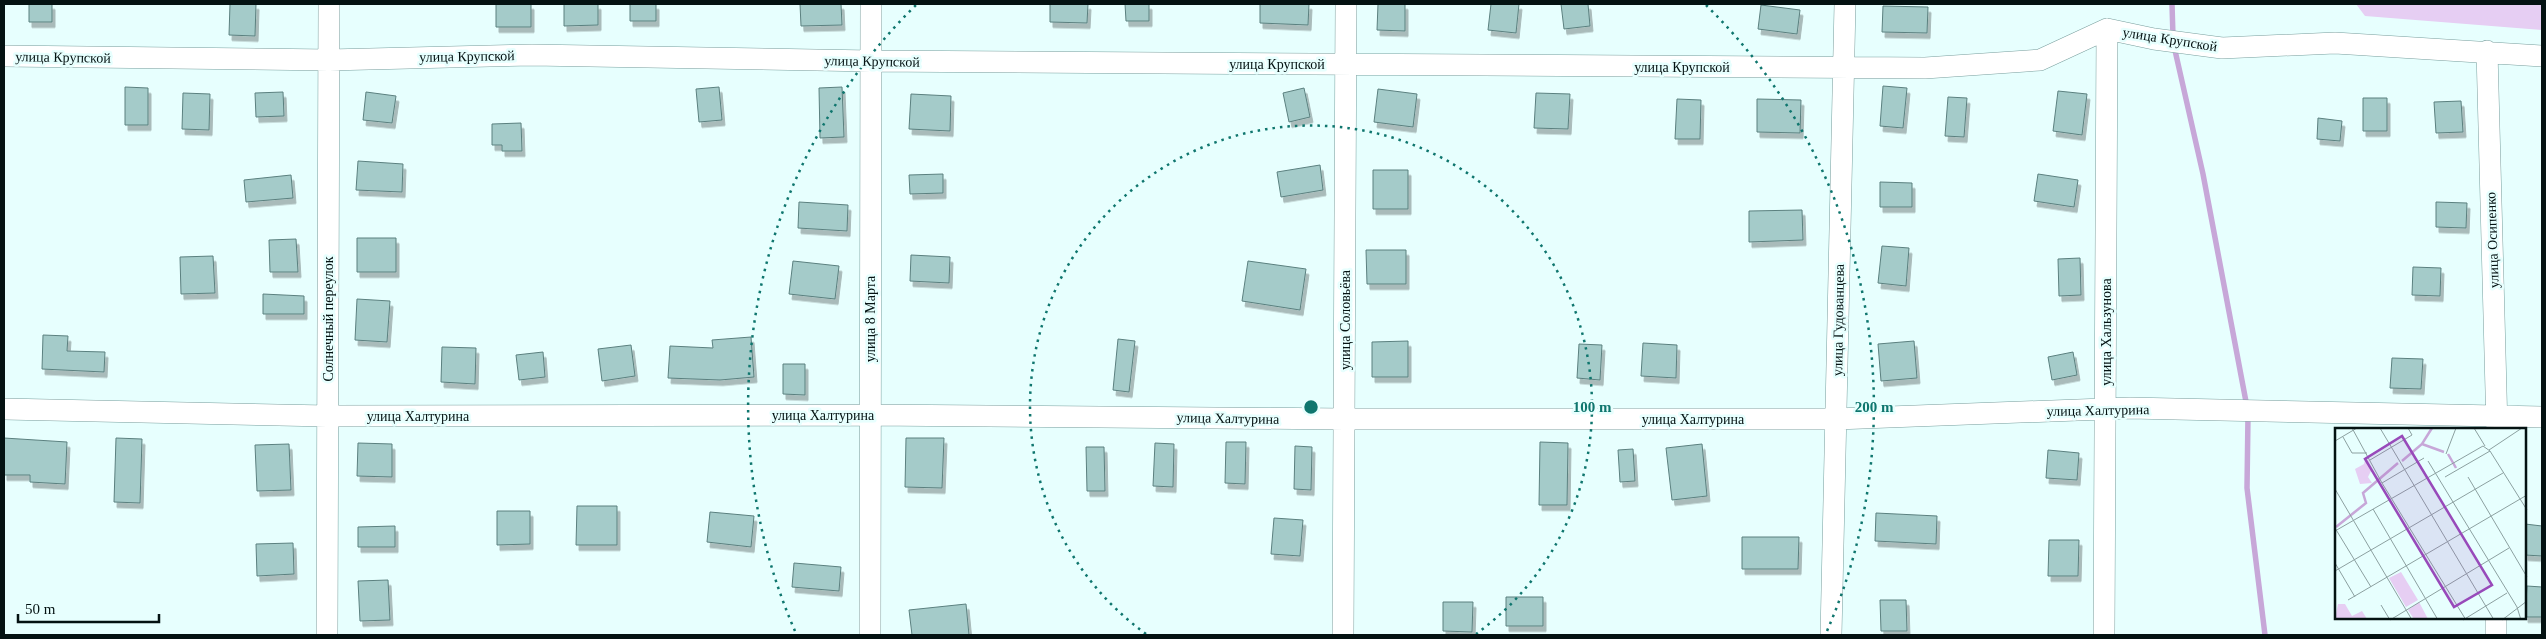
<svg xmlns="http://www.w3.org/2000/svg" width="2546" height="639" viewBox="0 0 2546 639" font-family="'Times New Roman',serif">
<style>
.green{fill:#e6cef3}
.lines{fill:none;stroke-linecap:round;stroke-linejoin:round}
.stream{stroke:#c7a7d8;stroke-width:5.5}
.building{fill:#a4cbc9;stroke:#5b807f;filter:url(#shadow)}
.minor-casing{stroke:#799f9e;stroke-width:22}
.minor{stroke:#fff;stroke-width:21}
.ring{fill:none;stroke:#0f766e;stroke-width:2.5;stroke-dasharray:2.5 5}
.labels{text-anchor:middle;stroke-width:5;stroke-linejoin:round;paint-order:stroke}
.street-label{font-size:14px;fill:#041212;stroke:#e7fffe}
.inset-river{fill:none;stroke:#c7a7d8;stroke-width:2.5}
.inset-road{fill:none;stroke:#8ca0a0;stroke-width:1}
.view{fill:#984aba;fill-opacity:0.15;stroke:#984aba;stroke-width:2.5}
.inset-edge{fill:none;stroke:#041212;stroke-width:2.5}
.centre{fill:#0f766e;stroke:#e7fffe;stroke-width:2.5}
.ring-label{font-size:15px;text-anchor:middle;font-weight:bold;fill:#0f766e;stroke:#e7fffe;stroke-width:5;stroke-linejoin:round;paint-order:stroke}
</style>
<defs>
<filter id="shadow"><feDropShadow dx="3" dy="5.5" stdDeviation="0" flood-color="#0004"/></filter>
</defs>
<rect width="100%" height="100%" fill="#e7fffe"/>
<path class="green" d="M2356,4H2542V30L2365,16Z"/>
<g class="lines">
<path class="stream" d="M2172,4L2173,37
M2174,46L2203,174L2247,407
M2248,416L2247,488L2265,635"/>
</g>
<path class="building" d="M29,4H52V22H29Z
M230,4H256L255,36L229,35Z
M496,4H531V27H496Z
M564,4H598V25L564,26Z
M630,4H656V21H630Z
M800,4H841L842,25L801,26Z
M1050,4H1088L1087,23L1050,22Z
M1125,4H1149V21H1126Z
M1260,4H1309L1308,25L1260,23Z
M1378,4H1405V31L1377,30Z
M1491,4H1519L1516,33L1488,30Z
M1561,4H1588L1590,26L1564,29Z
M1761,5L1800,10L1797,34L1758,29Z
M1883,6L1928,7L1927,33L1882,32Z
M1883,86L1907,88L1903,128L1880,126Z
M125,87L148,88V125H125Z
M719,87L722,120L699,122L696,89Z
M842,87L844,137L820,138L819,88Z
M1304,88L1310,117L1289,122L1283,93Z
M1378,89L1417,94L1413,127L1374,122Z
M2058,91L2087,94L2082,135L2053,131Z
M283,92L284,116L256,117L255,93Z
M366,92L396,96L392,123L363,120Z
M183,93L210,94L209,130L182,129Z
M1536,93L1570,94L1568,129L1534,128Z
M911,94L951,96L950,131L909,129Z
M1948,97L1967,98L1964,137L1945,136Z
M2363,98H2387V131H2363Z
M1677,99L1701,100L1700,139H1675Z
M1757,99L1801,100L1800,133L1757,132Z
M2461,101L2463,132L2436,133L2434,102Z
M2318,118L2342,121L2340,141L2317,139Z
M521,123L522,151H502V145H492V124Z
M358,161L403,164L402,192L356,190Z
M1320,165L1323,190L1281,197L1277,172Z
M1373,170H1408V209H1373Z
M943,174V193L910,194L909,175Z
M2038,174L2078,180L2074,207L2034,201Z
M291,175L293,198L246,202L244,180Z
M1880,182L1912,183V207H1880Z
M799,202L848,205L847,231L798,228Z
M2436,202L2467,203L2466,228L2436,227Z
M1802,210L1803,240L1749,242V211Z
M357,238H396V272H357Z
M296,239L298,272H270L269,240Z
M1882,246L1909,248L1906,286L1878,283Z
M1366,250H1406V284H1367Z
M911,255L950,257L949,283L910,281Z
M213,256L215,293L181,294L180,257Z
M2080,258L2081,295L2059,296L2058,259Z
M793,261L839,266L835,299L789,294Z
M1248,261L1306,269L1300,310L1242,301Z
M2413,267L2441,268L2440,296L2412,295Z
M263,294L304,296V314H263Z
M357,299L390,301L387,342L355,340Z
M43,335L68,336L67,351L105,352L104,372L42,369Z
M751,337L754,377L720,380L668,378L670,346L713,348L712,340Z
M1118,339L1135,341L1129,392L1113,390Z
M1408,341V377H1372V342Z
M1914,341L1917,378L1881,381L1878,344Z
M1643,343L1677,345L1676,378L1641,376Z
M1579,344L1602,345L1600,380L1577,378Z
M631,345L635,376L602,381L598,349Z
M442,347L476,348L475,384L441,382Z
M543,352L545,377L519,380L516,355Z
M2073,352L2077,375L2052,380L2048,357Z
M2392,358L2423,359L2421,389L2390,388Z
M783,364H805V395L783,394Z
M4,438L67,442L65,484L30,482V475H4Z
M116,438L142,439L140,503L114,502Z
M906,438H944L942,488L905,487Z
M1226,442H1246L1245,484L1225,483Z
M1540,442L1568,443L1567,505H1539Z
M358,443L392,444V477L357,476Z
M1155,443L1174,444L1173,487L1153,486Z
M289,444L291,490L257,491L255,445Z
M1702,444L1707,496L1672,500L1666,448Z
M1295,446L1312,447L1311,490L1294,489Z
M1086,447H1104L1105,491H1087Z
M1633,449L1635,481L1620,482L1618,450Z
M2048,450L2079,453L2077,480L2046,478Z
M577,506H617V545H576Z
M497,511H530V544L497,545Z
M710,512L754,516L751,547L707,542Z
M1876,513L1937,516L1936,544L1875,541Z
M1274,518L1303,520L1300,556L1271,554Z
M2525,524L2542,526V556L2525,555Z
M395,526V547H358V527Z
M1742,537H1799L1798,569H1742Z
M2049,540H2079L2078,576H2048Z
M293,543L294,574L257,576L256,544Z
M794,563L841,567L839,591L792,587Z
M388,580L390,620L360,621L358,581Z
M2527,586L2542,587V617H2525Z
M1506,597H1543V626H1506Z
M1880,600H1906L1907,631H1881Z
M1443,602H1473L1472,632L1443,631Z
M966,604L969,635H912L909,610Z"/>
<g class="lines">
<g class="minor-casing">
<path id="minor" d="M2487,51L2497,429
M4,56L329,60L532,55L871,61L1925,68L2040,60L2107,29L2154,39L2222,48L2335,43L2542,56
M4,409L327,416L870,415L1345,419H1836L2130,408L2542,417
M327,635L329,4
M870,635L871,4
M1343,635L1346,4
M1831,635L1845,4
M2104,635L2107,29
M2496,635V618"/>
</g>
<use href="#minor" class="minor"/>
</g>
<g class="ring">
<path d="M1146 634A281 281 0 1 1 1476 634"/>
<path d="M795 631A563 563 0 0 1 916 5M1706 5A563 563 0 0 1 1827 631"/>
</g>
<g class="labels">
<g class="street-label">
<text transform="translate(2170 39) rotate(9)" y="5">улица Крупской</text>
<text transform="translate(467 56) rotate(-1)" y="5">улица Крупской</text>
<text transform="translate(63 57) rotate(1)" y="5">улица Крупской</text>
<text transform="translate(872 61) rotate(1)" y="5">улица Крупской</text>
<text x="1277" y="69">улица Крупской</text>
<text x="1682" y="72">улица Крупской</text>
<text transform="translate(2492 240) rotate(-92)" y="5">улица Осипенко</text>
<text transform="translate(328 319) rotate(-90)" y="5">Солнечный переулок</text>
<text transform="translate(870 319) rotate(-90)" y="5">улица 8 Марта</text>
<text transform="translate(1345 320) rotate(-90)" y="5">улица Соловьёва</text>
<text transform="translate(1838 320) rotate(-89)" y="5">улица Гудованцева</text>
<text transform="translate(2106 332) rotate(-90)" y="5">улица Хальзунова</text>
<text transform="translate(2098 410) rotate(-1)" y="5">улица Халтурина</text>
<text x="823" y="420">улица Халтурина</text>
<text x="418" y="421">улица Халтурина</text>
<text transform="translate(1228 418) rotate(1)" y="5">улица Халтурина</text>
<text x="1693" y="424">улица Халтурина</text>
</g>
</g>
<g transform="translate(2335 428)">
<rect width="191" height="191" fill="#e7fffe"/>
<path d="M31,28L37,41L33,49L37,55L25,56L20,41L29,36ZM66,144L83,172L71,179L54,150ZM84,174L93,191H79L73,182ZM3,176H10L17,188L27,183L32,191H0Z" fill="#e6cef3"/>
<path class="inset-river" d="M87,16L109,24M113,26L121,40M67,33L87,16L97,0M1,99L31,75L28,65L63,35"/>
<path class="inset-road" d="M17,0L47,55L131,192M45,0L159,192M139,0L150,18M8,9L17,25H32M0,13L22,0M154,22L187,0M111,26L121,0M35,32L77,7L73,0M93,33L182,179L186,192M110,49L155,23M133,49L192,149M47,55L89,30M0,61L77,192M38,81L103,192M0,100L36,159M0,103L148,18L155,23L192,82M0,135L20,169M0,143L168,45M13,172L192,67M46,177L55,192M55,192L174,120M128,192L172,165M167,192L192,173"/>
<path class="view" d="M67,8L157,157L119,179L30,31Z"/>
<rect width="191" height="191" class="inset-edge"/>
</g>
<circle cx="1311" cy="407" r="8" class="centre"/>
<g class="ring-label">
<text x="1592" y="412">100 m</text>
<text x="1874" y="412">200 m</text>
</g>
<rect width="2546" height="639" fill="none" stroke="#041212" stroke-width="10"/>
<path d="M18 614v8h141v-8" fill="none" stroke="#041212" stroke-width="2.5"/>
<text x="25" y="614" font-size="15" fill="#041212" stroke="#e7fffe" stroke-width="4" paint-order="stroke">50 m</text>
</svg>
